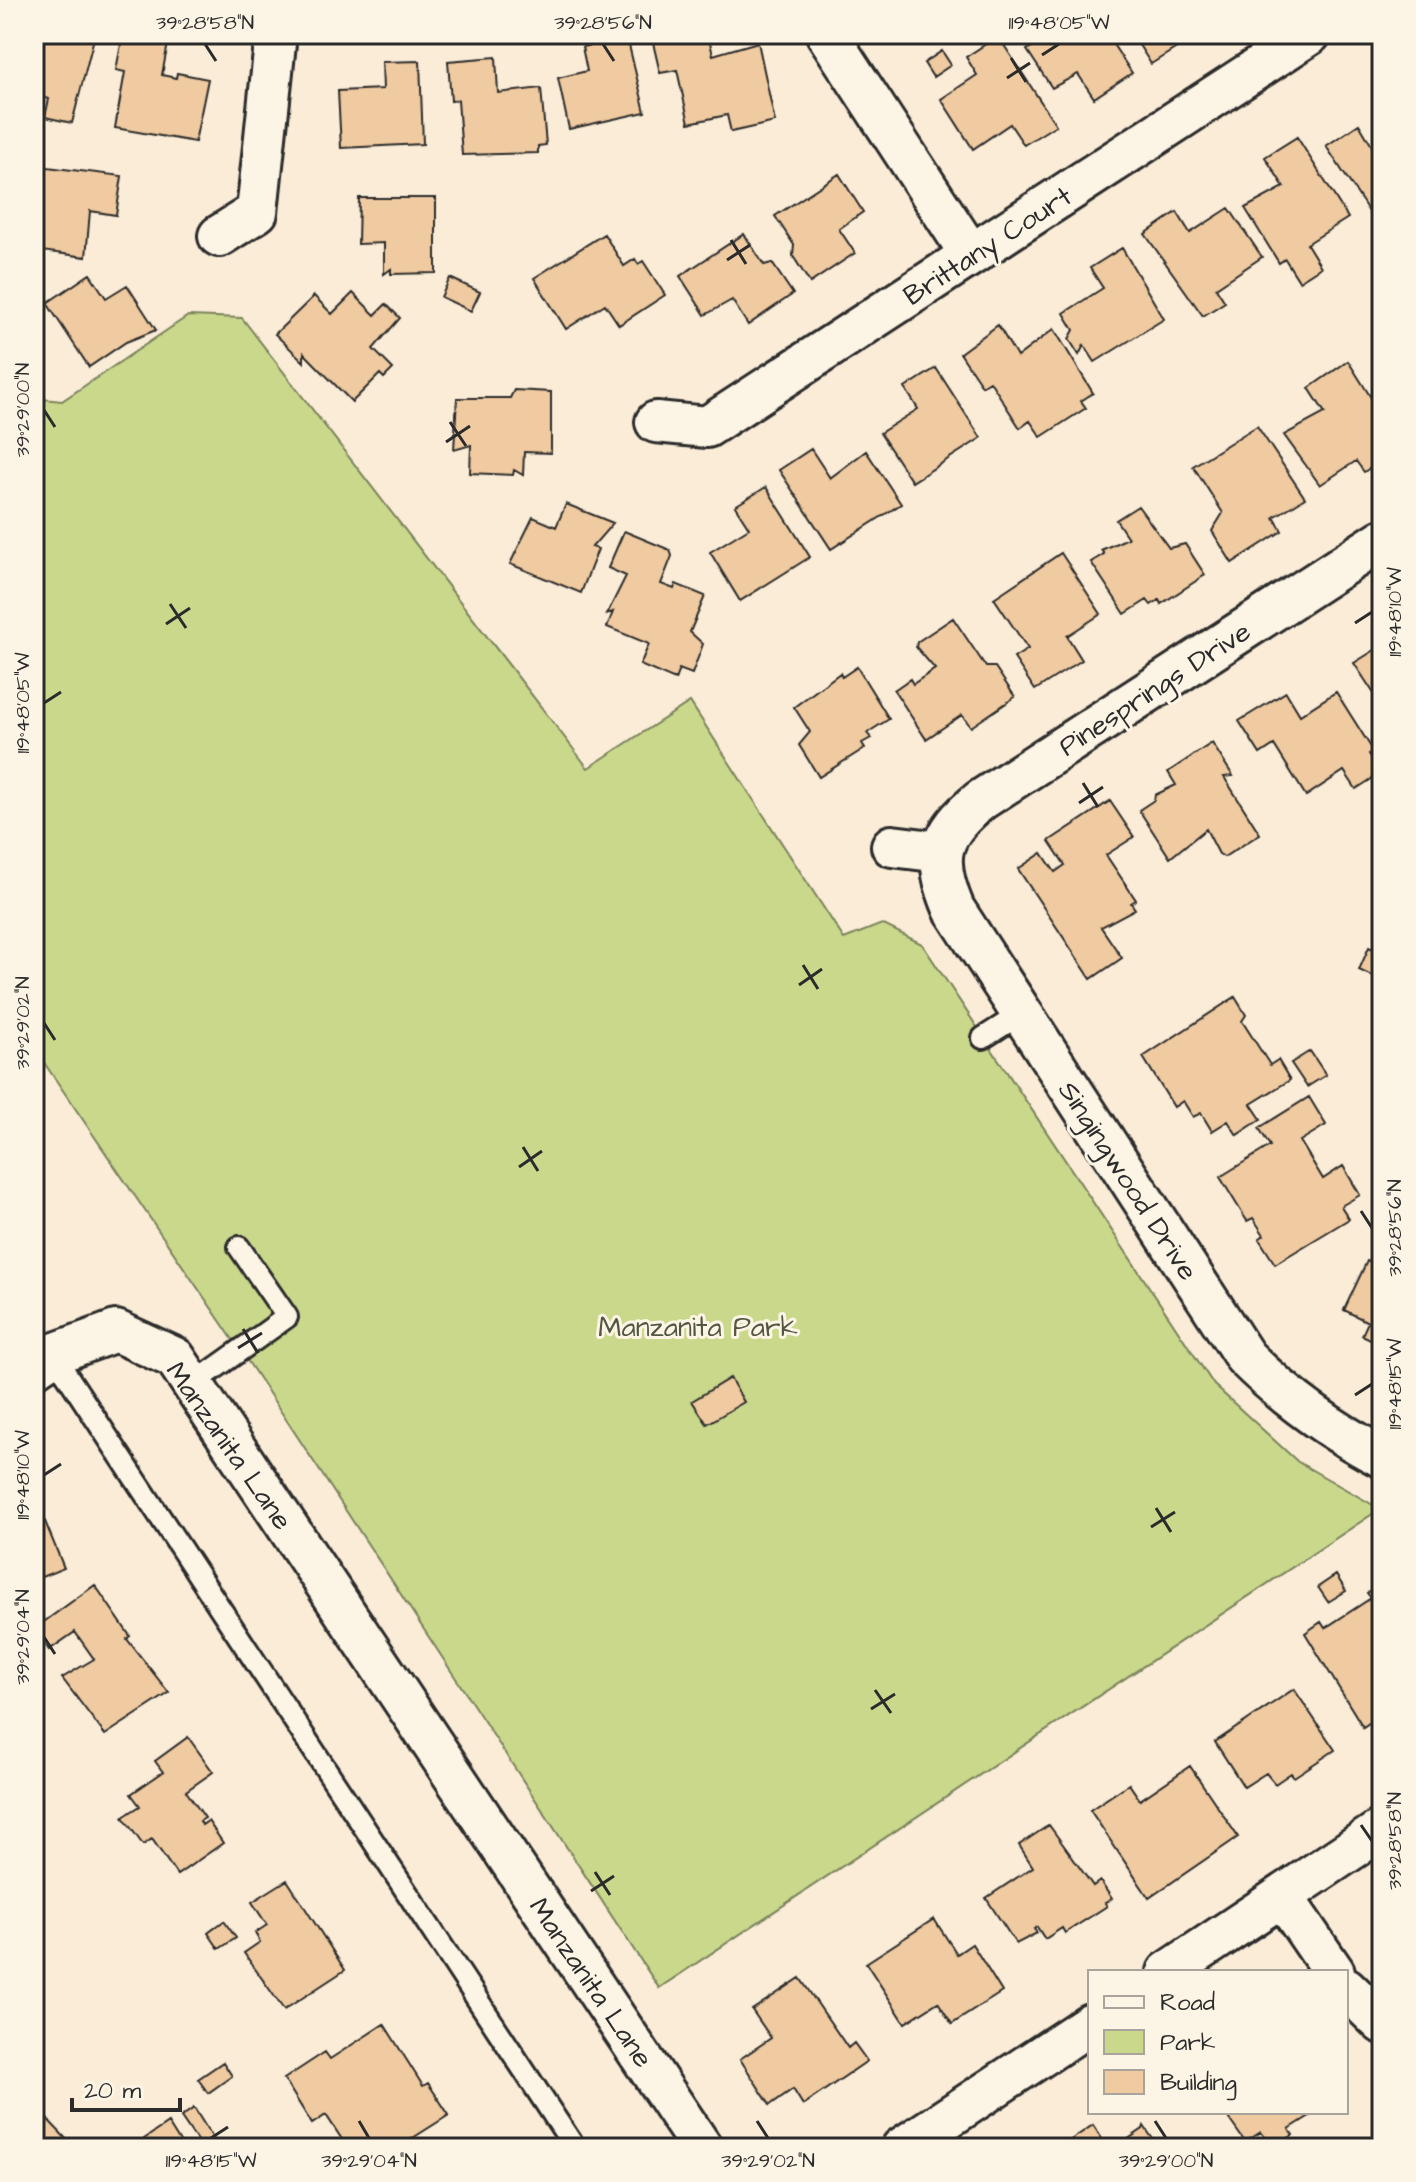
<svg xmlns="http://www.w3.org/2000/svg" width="1416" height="2182" viewBox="0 0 1416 2182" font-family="'Architects Daughter',sans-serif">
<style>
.green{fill:#cad88c;stroke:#7a825c;stroke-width:2}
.building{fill:#f0caa0;stroke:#2b2b2b;stroke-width:2}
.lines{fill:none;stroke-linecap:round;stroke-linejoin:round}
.lane-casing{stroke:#2b2b2b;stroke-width:26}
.street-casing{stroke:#2b2b2b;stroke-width:46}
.lane{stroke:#fcf5e5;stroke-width:20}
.street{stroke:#fcf5e5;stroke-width:40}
.ticks{fill:none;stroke:#2b2b2b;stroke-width:3}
.labels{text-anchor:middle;stroke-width:6;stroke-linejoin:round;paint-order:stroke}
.street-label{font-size:28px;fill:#2b2b2b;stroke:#fcf5e5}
.park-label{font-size:28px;fill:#535643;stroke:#fcf5e5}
.neatline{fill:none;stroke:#2b2b2b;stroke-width:3}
.ticks-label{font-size:20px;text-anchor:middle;fill:#2b2b2b}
</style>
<rect width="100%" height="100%" fill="#faecd7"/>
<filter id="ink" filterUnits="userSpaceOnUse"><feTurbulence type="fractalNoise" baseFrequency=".0125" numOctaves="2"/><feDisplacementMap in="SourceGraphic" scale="16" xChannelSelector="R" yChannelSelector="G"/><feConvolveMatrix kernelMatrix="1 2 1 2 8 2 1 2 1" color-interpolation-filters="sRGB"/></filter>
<g filter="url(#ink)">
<path class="green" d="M188,316L242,318L588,768L690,702L844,939L882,924L922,944L1214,1385L1298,1462L1380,1509L659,1988L255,1372L34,1048V398L62,401Z"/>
<path class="building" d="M34,34L55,39L56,34H95L72,123L45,117L49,99L34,95Z
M123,34L169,38L162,75L176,78L177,73L208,79L195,142L115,128L125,72L116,70Z
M651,34H708L713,55L758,42L775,122L731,132L727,115L689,123L677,70L660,73Z
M1051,34H1106L1132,73L1094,98L1078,74L1052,88L1027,50Z
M1132,34H1176L1183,44L1151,64Z
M998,36L1056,125L1024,145L1010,124L973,149L941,99L977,75L966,57Z
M627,37L645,112L569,129L558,78L587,71L582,47Z
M942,51L951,65L933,77L924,63Z
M496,57L498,93L541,88L546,145L538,146V153L462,155L458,100L451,101L448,61Z
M420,61L423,144L341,148L338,91L383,89L382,62Z
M1359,124L1372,146L1382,139V208L1371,215L1326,146Z
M1297,137L1348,218L1307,244L1321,267L1299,281L1285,259L1279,263L1245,208L1284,187L1265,157Z
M39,166L122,176L116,215L90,211L86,257L34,250V198Z
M839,174L863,212L839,229L855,253L810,283L793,256L794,245L775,216Z
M359,198H436V273L391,274V269L384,274V243L358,244Z
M1229,208L1262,257L1216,288L1225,302L1203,316L1145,234L1177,212L1190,233Z
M604,234L624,266L635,259L638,264L643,261L665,295L619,325L605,304L566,329L534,278Z
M744,234L764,265L772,263L793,294L748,325L732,300L705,315L680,276Z
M1122,248L1164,319L1095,362L1084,345L1079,355L1069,339L1074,330L1064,313L1103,288L1090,268Z
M90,274L106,298L127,285L156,330L126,342L89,367L47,303Z
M450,278L480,292L471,311L441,297Z
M353,293L375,315L386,304L400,318L373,349L393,369L384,378L380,374L352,402L304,353V362L275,334L314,296L332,314Z
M998,325L1017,357L1054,329L1093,393L1081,401L1086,408L1041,437L1030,421L1020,428L990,381L982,386L960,353Z
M1348,361L1382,415V460L1364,472L1356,461L1320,485L1284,435L1325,413L1309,388Z
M936,368L981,438L912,482L880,433L918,409L905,388Z
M514,390L551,392V453L524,452L523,475L514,470L513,475L470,473L471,445L454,450L457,398H510Z
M1257,426L1305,498L1274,517L1282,531L1232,563L1212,531L1223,513L1193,466Z
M811,449L830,478L866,451L901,504L831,549L779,470Z
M766,487L810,557L740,601L710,552L749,528L735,506Z
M566,504L613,523L592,547L598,549L581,593L510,564L533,517L556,527Z
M1138,506L1169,548L1185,544L1205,575L1161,604L1159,600L1151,605L1147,600L1125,614L1091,562L1104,554L1101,550L1128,538L1116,520Z
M624,531L670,550L672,556L661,584L674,589L676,584L705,596L690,632L703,644L692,674L679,669L675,680L640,665L649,644L607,627L613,612L607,614L626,576L608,568Z
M1061,553L1101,614L1067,636L1082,660L1035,690L1014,658L1028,649L994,598Z
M953,618L986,667H995L1015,697L971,727L962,715L926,739L894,690L910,679L913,684L935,669L916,647L917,642Z
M1382,632V706L1354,663L1378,648L1375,644L1382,640L1378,634Z
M857,667L889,719L867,733L871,738L862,743L865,748L819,777L799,745L810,732L794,707L840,673L842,677Z
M1286,692L1300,715L1336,692L1374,752L1369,754L1381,773L1356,789L1344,771L1306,796L1274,745L1260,754L1239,721Z
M1212,743L1233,776L1224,777L1260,834L1224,857L1219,854L1206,829L1170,858L1139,810L1154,800L1155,795L1176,785L1168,772Z
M1110,801L1134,837L1106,855L1136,900L1131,903L1135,909L1101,927L1122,958L1091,979L1018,869L1042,853L1055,872L1065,865L1049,841Z
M1382,943V981L1359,970L1369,947L1378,951Z
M1235,997L1246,1015L1242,1021L1270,1065L1278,1060L1290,1080L1251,1104L1261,1119L1237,1135L1228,1121L1212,1131L1201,1113L1193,1117L1183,1101L1174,1107L1143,1057Z
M1310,1051L1326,1075L1307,1087L1291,1063Z
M1309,1097L1326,1125L1300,1141L1323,1179L1343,1166L1360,1195L1341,1206L1349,1219L1275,1264L1259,1239L1264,1235L1253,1218L1247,1221L1220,1177L1270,1146L1259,1128Z
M1367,1261L1382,1268V1353L1376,1350L1379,1343L1362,1335L1368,1322L1344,1310Z
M730,1378L744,1402L707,1424L692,1401Z
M42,1514L64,1568L34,1580V1518Z
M1336,1575L1346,1591L1328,1602L1318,1587Z
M1382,1583V1714L1363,1727L1305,1633L1321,1622L1325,1628L1371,1598L1367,1593Z
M95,1585L130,1636L127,1639L169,1693L105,1735L62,1678L94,1659L75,1632L49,1650L34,1629Z
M1294,1689L1335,1750L1294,1777L1291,1773L1275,1784L1266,1773L1244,1787L1215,1742Z
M188,1737L213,1772L186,1791L205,1818L200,1821L202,1825L208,1821L223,1843L177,1875L152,1839L143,1845L123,1817L140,1806L131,1794L163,1772L155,1761Z
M1190,1766L1238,1837L1149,1898L1090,1810L1129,1784L1140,1800Z
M1049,1825L1093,1886L1100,1881L1112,1899L1105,1903L1107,1906L1065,1933L1062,1928L1045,1939L1037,1927L1034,1929L1037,1933L1016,1944L986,1898L1033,1867L1019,1845Z
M287,1880L345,1970L284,2010L244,1953L260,1942L255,1933L267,1925L252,1902Z
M934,1919L957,1954L972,1944L1002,1992L952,2024L938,2002L905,2023L866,1963Z
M224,1921L236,1938L219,1949L208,1933Z
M800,1978L848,2048L854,2043L867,2061L803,2105L793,2089L770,2105L740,2059L771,2038L752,2010Z
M384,2024L423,2086L428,2083L449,2115L397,2148H342L339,2144L343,2141L326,2115L312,2124L284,2079L325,2052L330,2059Z
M223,2062L232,2076L208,2093L198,2079Z
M34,2105L73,2146L71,2148H34Z
M194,2108L219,2148H202L181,2117Z
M1224,2112H1316L1289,2129L1293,2135L1274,2148L1261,2132L1245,2142Z
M168,2123L183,2147L149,2148L144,2139Z
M1093,2125L1108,2148H1059Z
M1144,2126L1159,2148H1115L1143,2129Z"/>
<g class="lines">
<g class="lane-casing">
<path id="lane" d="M983,1038L1022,1013
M53,1354L575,2148
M193,1384L287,1317L239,1247"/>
</g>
<g class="street-casing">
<path id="street" d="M827,34L971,255
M219,236L257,212L276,34
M656,422L707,427L1310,34
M1382,540L981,800C937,835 933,859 954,909L1245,1357C1286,1398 1330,1430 1382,1457
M892,846L941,852
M34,1367L53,1354L116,1331L175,1358L702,2148
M1282,1896L1334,1972
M1168,1972L1382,1829
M1346,1988L1382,2023
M902,2148L1090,2024"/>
</g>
<use href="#lane" class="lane"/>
<use href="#street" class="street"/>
</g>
</g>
<path class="ticks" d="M205,44L216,61M603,44L614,61M1042,55L1059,44M1011,58L1026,82M1007,78L1030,63M731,240L746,264M727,260L750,245M44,410L55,427M450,422L466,446M446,442L470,426M170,604L186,628M1355,623L1372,612M166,624L190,608M44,703L61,692M1083,783L1098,807M1079,803L1103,787M803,965L818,989M799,985L822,969M44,1023L55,1040M523,1147L538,1171M519,1167L542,1151M1361,1211L1372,1228M243,1329L258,1353M238,1348L262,1333M1355,1395L1372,1384M44,1475L61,1464M1156,1508L1171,1532M1151,1527L1175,1512M44,1637L55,1654M875,1690L891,1713M871,1709L895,1694M1361,1825L1372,1841M595,1872L610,1895M591,1891L614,1876M359,2121L369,2138M757,2121L768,2138M1155,2121L1166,2138M211,2138L228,2127"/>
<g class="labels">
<g class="street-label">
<text transform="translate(987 245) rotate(-33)" y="10">Brittany Court</text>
<text transform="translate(1154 688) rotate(-33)" y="10">Pinesprings Drive</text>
<text transform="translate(1129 1180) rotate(57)" y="10">Singingwood Drive</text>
<text transform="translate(230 1445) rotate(55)" y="10">Manzanita Lane</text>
<text transform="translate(592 1982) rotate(56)" y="10">Manzanita Lane</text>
</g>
<g class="park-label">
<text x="698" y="1336">Manzanita Park</text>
</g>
</g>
<rect width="1416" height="2182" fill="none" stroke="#fcf5e5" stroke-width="88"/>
<rect x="1088" y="1970" width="260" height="144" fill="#fcf5e5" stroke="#a8a49b" stroke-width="2"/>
<rect x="1104" y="1996" width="40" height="12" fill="#fcf5e5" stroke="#a8a49b" stroke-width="2"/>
<text x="1160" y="2010" font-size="24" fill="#2b2b2b">Road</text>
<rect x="1104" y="2030" width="40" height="24" fill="#cad88c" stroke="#a8a49b" stroke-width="2"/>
<text x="1160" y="2050" font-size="24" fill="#2b2b2b">Park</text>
<rect x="1104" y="2070" width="40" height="24" fill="#f0caa0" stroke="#a8a49b" stroke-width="2"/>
<text x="1160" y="2090" font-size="24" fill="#2b2b2b">Building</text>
<path d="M72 2098v12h108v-12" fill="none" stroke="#2b2b2b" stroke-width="4"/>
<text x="84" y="2098" font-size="24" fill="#2b2b2b" stroke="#fcf5e5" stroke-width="6" paint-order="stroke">20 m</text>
<rect x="44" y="44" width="1328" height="2094" class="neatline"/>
<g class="ticks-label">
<text x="205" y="29">39°28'58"N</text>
<text x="603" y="29">39°28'56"N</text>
<text x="1059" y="29">119°48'05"W</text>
<text transform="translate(22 410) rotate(-90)" y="7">39°29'00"N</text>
<text transform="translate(1394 612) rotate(-90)" y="7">119°48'10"W</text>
<text transform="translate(22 703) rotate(-90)" y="7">119°48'05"W</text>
<text transform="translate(22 1023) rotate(-90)" y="7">39°29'02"N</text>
<text transform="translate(1394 1228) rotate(-90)" y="7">39°28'56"N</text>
<text transform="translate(1394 1384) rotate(-90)" y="7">119°48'15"W</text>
<text transform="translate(22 1475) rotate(-90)" y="7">119°48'10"W</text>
<text transform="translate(22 1637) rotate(-90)" y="7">39°29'04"N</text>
<text transform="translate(1394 1841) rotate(-90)" y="7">39°28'58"N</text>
<text x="211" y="2167">119°48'15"W</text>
<text x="369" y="2167">39°29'04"N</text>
<text x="768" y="2167">39°29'02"N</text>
<text x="1166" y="2167">39°29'00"N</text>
</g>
</svg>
